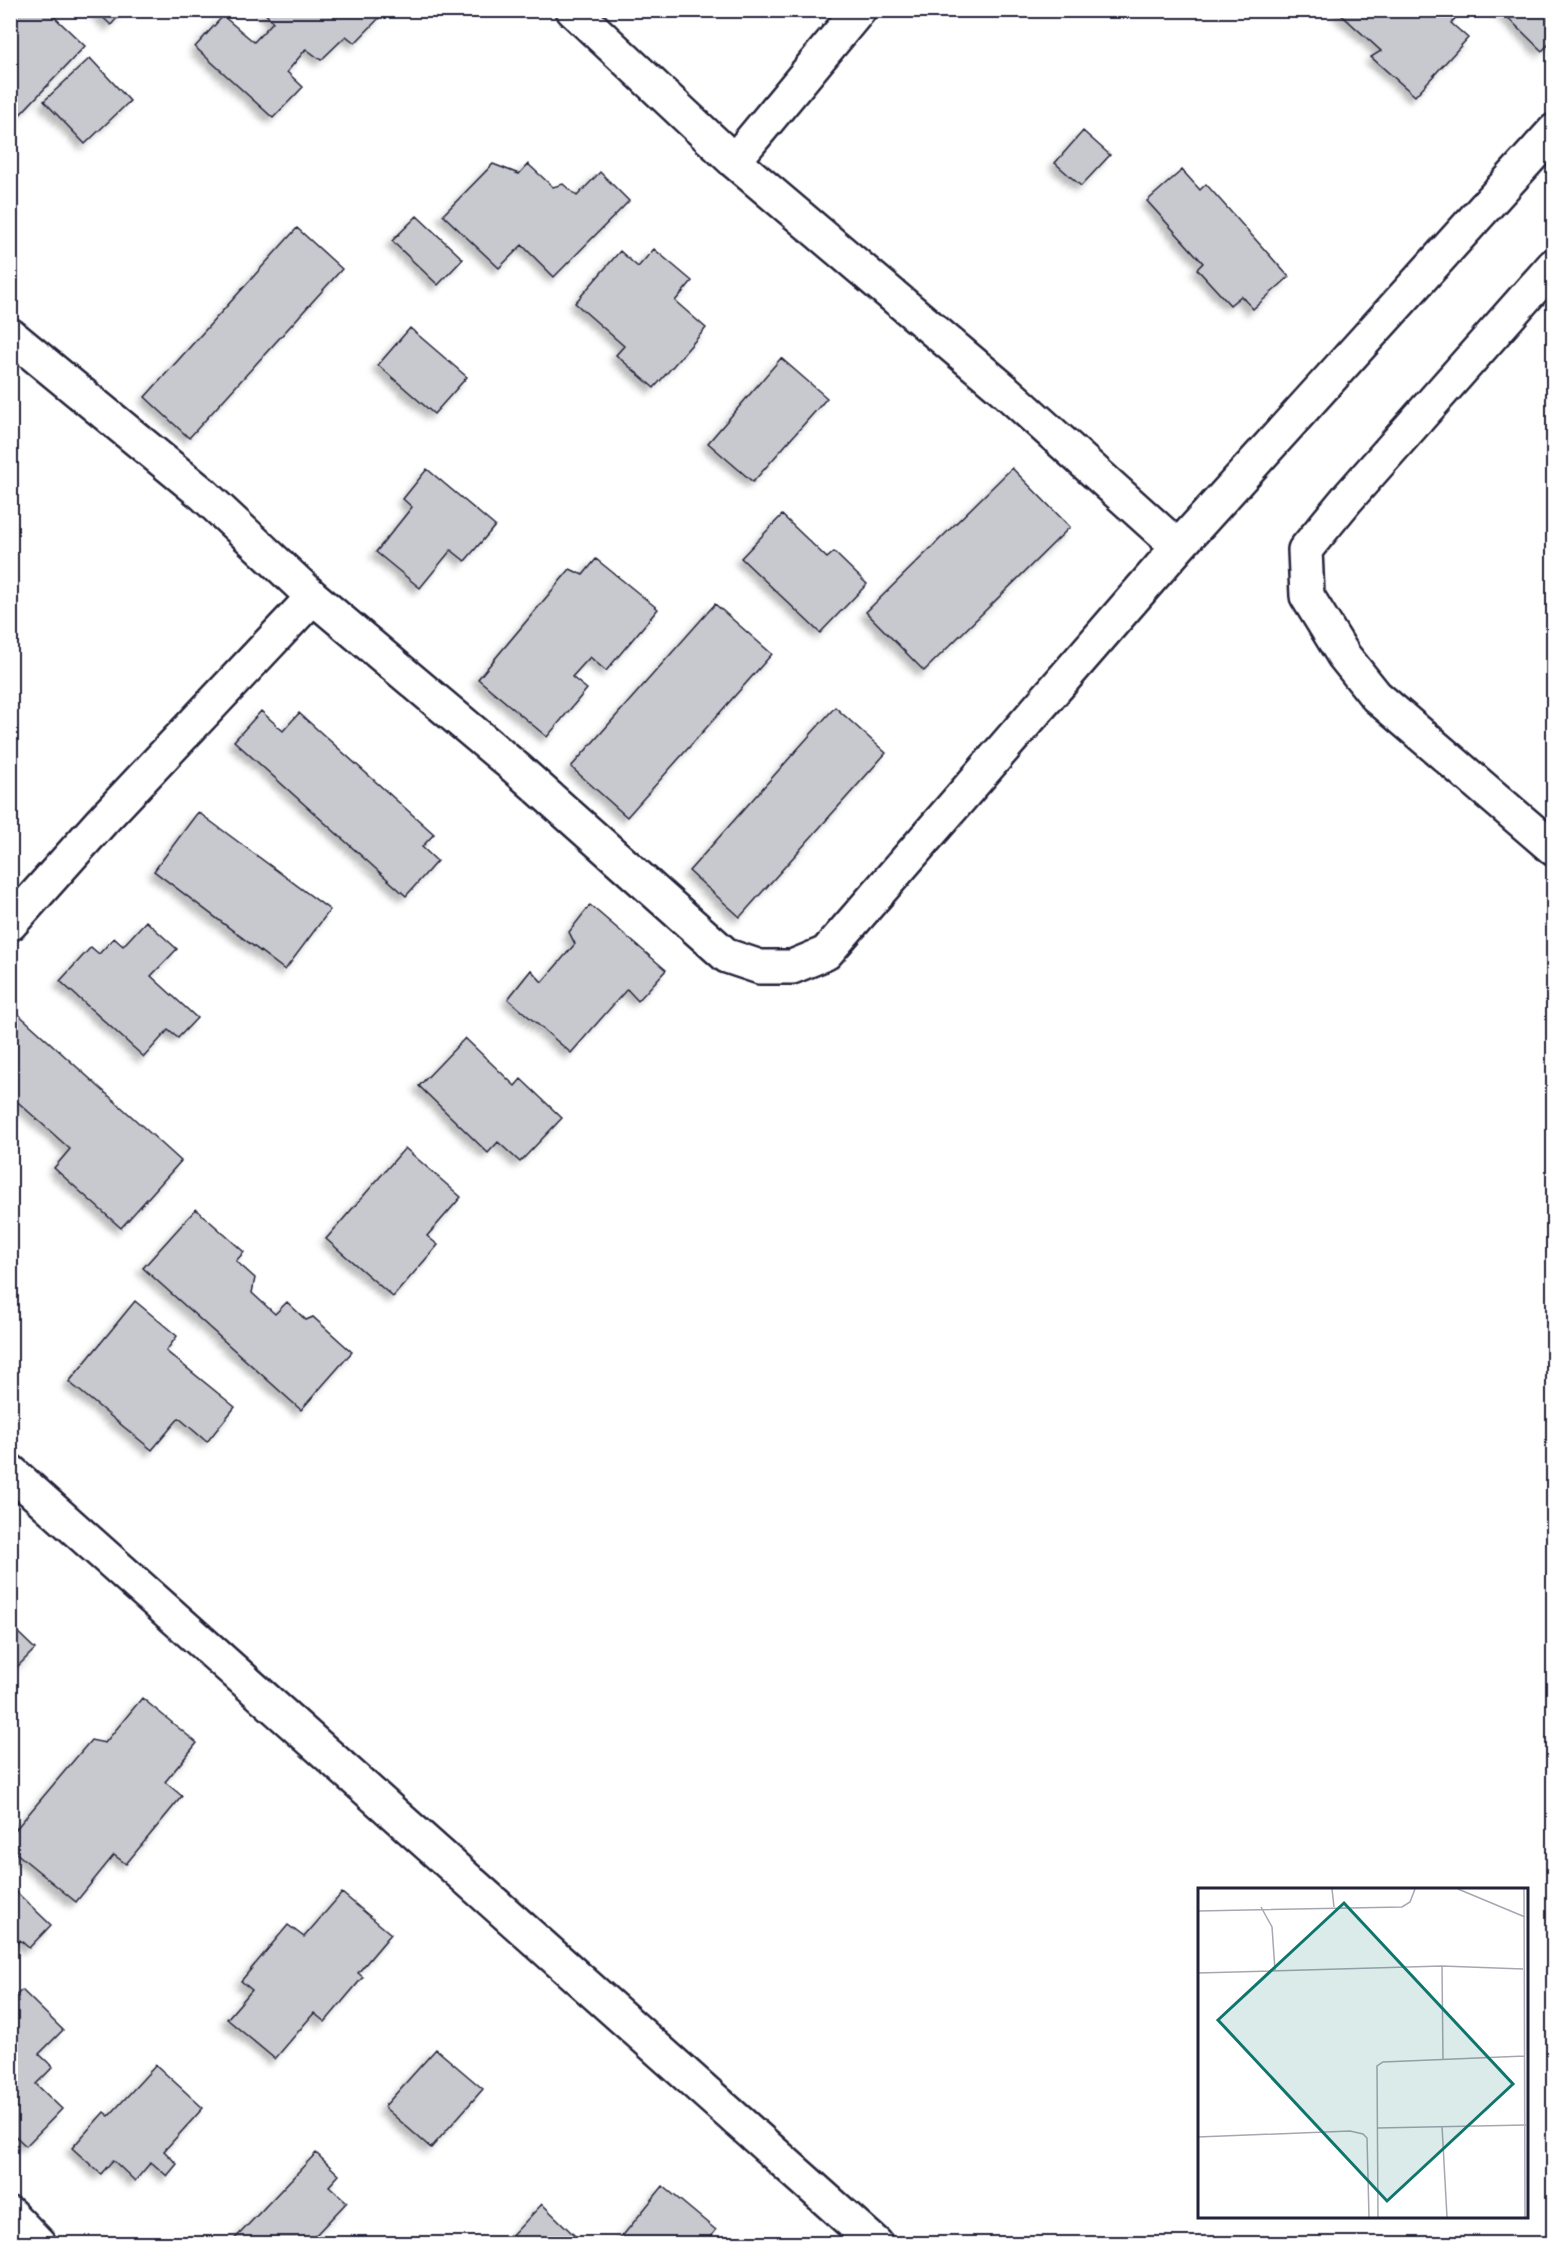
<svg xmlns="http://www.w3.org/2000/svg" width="1564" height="2254" viewBox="0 0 1564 2254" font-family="'Shantell Sans',sans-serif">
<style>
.building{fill:#c8c8cf;stroke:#22223b;stroke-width:1.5;filter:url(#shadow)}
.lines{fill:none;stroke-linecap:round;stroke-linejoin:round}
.minor-casing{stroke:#22223b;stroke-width:38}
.minor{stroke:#fff;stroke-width:33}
.inset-road{fill:none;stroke:#a7a7b1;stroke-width:1.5}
.view{fill:#0f766e;fill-opacity:0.15;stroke:#0f766e;stroke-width:3}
.inset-edge{fill:none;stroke:#22223b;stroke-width:3}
</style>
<defs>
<filter id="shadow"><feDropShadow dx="-5.5" dy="5.5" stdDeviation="3" flood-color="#0004"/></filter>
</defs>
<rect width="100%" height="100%" fill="#fff"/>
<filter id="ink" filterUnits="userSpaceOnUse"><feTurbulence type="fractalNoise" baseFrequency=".0167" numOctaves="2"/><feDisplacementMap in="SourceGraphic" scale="12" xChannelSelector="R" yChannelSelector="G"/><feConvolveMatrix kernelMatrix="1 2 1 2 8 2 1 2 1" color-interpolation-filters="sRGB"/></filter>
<g filter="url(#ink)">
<path class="building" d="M23,10H47L85,46L10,125V23Z
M95,10H124L111,25Z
M262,10H378L382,15L355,43L346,36L321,60L306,49L287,72L303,87L273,118L195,47L223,16L254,42L273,22Z
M1336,10H1453L1458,15L1451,23L1468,38L1415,96L1371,57L1381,51Z
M1500,10H1554V39L1542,51Z
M90,58L130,101L85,144L44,101Z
M1083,131L1110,155L1081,186L1055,163Z
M493,164L519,174L528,164L553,187L563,184L577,196L600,172L629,201L554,277L522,245L499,268L443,215Z
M1182,170L1200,190L1206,184L1289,277L1253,309L1241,296L1230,305L1197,269L1203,263L1147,201Z
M417,216L463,259L438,285L392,241Z
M297,228L342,269L189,438L145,397Z
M654,249L692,281L675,301L706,328L654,388L616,355L624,346L575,303L620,251L638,267Z
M410,328L467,377L434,414L378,365Z
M781,358L827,398L753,482L708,443Z
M1012,468L1070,527L924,671L866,612Z
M427,469L495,526L465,561L451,550L420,588L376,552L412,507L403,499Z
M782,515L827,558L834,552L867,584L820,633L741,558Z
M596,559L658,609L606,671L590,657L572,677L587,689L547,737L478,679L570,569L583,575Z
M715,604L772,654L627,817L571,767Z
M835,707L886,753L740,917L689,871Z
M261,711L283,731L299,713L434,834L422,847L437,861L406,896L234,741Z
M198,812L330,910L285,970L154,871Z
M590,905L666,970L638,1001L627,989L571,1053L508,999L531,970L542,982L575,944L569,932Z
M146,921L177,949L151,976L197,1018L178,1038L168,1030L144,1057L60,981L91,947L99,954L114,938L123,946Z
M16,1012L181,1161L121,1228L54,1168L70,1149L10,1095V1018Z
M465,1038L515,1086L521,1079L562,1118L520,1162L498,1142L488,1153L419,1086Z
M405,1148L461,1197L427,1236L438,1245L393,1297L326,1239Z
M196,1209L244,1252L236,1261L255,1278L252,1293L275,1314L287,1302L306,1320L313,1317L352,1352L301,1410L143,1268Z
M135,1301L177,1336L166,1351L235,1407L207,1442L179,1418L152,1450L69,1382Z
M10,1625L35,1649L10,1674Z
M142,1698L197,1743L165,1782L182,1796L126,1864L114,1855L76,1902L10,1848V1836L91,1740L105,1743Z
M10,1886L51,1925L29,1948L20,1940L10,1951Z
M342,1893L391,1934L358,1973L363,1977L325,2022L314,2013L275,2059L227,2019L252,1990L241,1981L288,1925L304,1937Z
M22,1990L63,2030L39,2054L53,2067L36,2084L62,2109L26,2146L10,2131V2001Z
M436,2049L483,2089L431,2148L384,2107Z
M156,2065L203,2108L164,2151L177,2164L167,2176L151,2162L135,2181L113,2160L101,2174L72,2148L104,2112L109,2116Z
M316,2153L339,2175L329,2186L347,2202L312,2239L317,2244H230Z
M663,2186L716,2230L705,2244H616Z
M542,2204L574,2235L565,2244H509L507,2241Z"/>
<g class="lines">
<g class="minor-casing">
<path id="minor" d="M573,10L734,161L1002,388L1178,547
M734,161L859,10
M1554,265L1347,499L1305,550L1307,596L1344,656L1376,696L1554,849
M10,335L203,494L313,597L516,768L727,956L760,967H792L826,953L1178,547L1554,131
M10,924L102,821L313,597
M10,1471L876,2244
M10,2214L39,2244"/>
</g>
<use href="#minor" class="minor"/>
</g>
</g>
<g transform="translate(1198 1888)">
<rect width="330" height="330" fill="#fff"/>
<path class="inset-road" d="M134,1L136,19M260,1L327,29M326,1L327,329M63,19L74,39L77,82M0,23L204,19L212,14L217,1M244,78L245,172M0,85L244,78L325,81M244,238L249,329M179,240L328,237M0,249L152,243L165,246L169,250L171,329M180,329L179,178L185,174L327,168"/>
<path class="view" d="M146,15L315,196L189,313L20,132Z"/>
<rect width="330" height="330" class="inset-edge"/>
</g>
<rect width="1564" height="2254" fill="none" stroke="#fff" stroke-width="36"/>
<rect x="18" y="18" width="1528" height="2218" fill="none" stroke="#22223b" stroke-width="2" filter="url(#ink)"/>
</svg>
